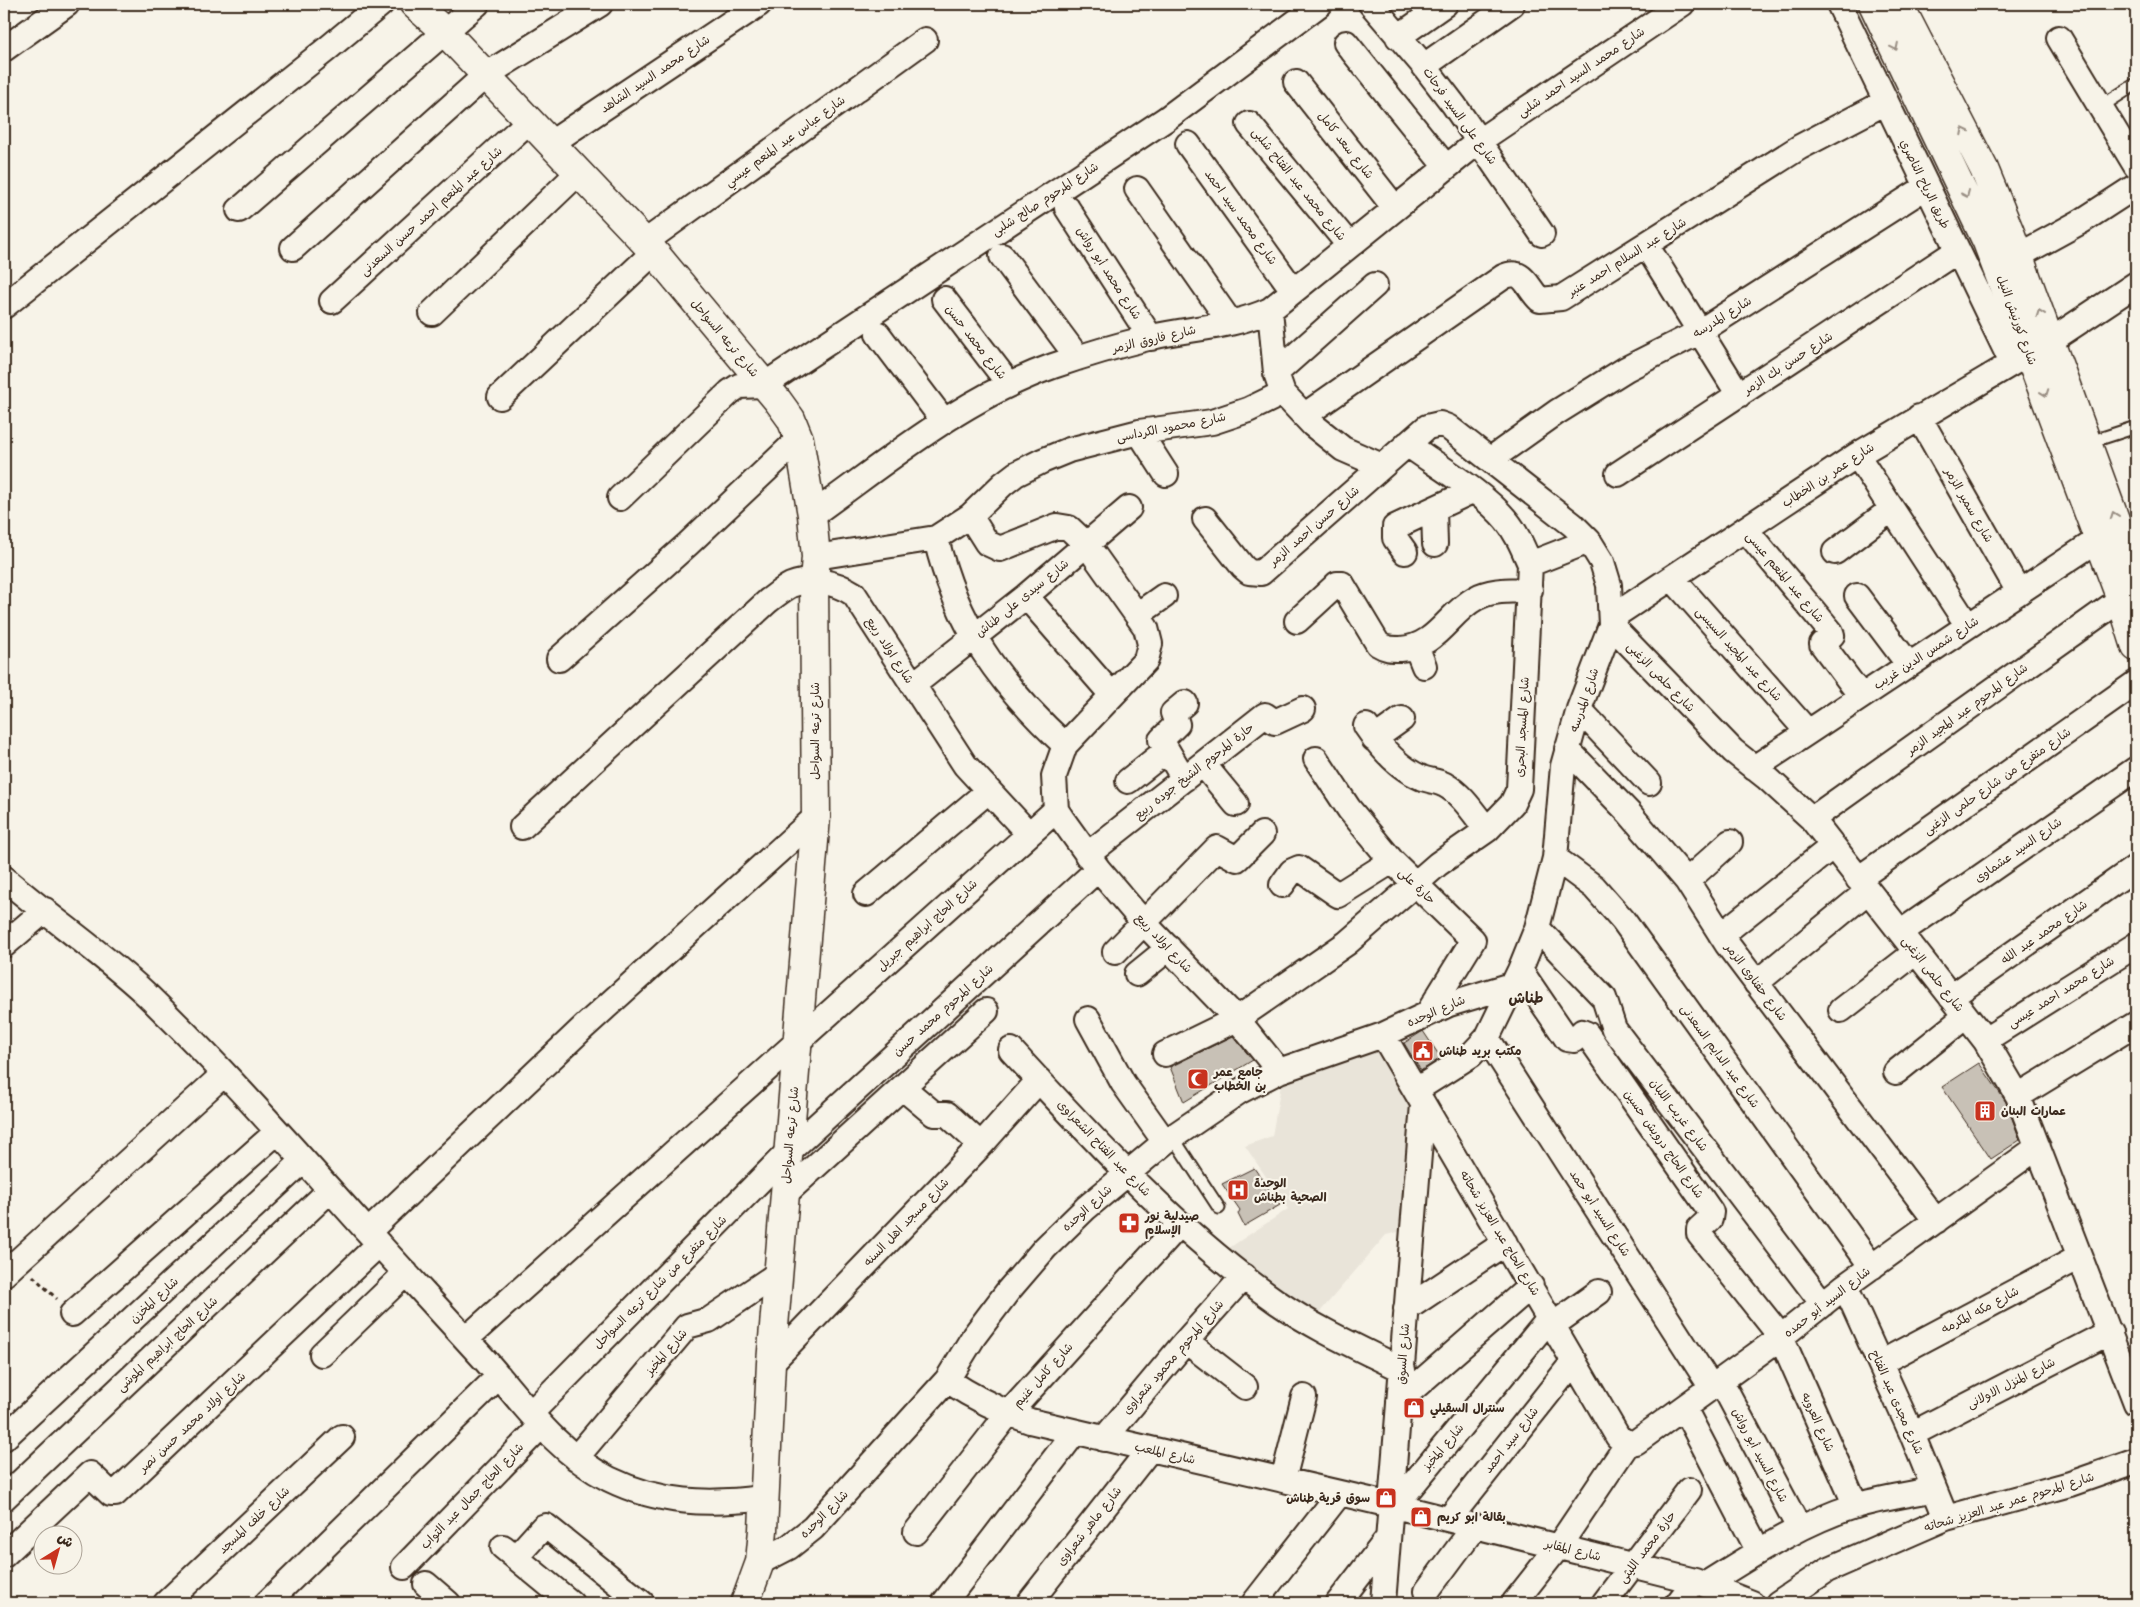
<svg xmlns="http://www.w3.org/2000/svg" width="2140" height="1607" viewBox="0 0 2140 1607" font-family="Kalam,'Playpen Sans Arabic',sans-serif">
<style>
.built{fill:#e9e4d9}
.building{fill:#c8c1b6;stroke:#3b2a1e}
.lines{fill:none;stroke-linecap:round;stroke-linejoin:round}
.lane-casing{stroke:#3b2a1e;stroke-width:15}
.street-casing{stroke:#3b2a1e;stroke-width:28}
.secondary-casing{stroke:#3b2a1e;stroke-width:31}
.primary-casing{stroke:#3b2a1e;stroke-width:31}
.path{stroke:#3b2a1e;stroke-width:3;stroke-dasharray:4 4;stroke-linecap:butt}
.lane{stroke:#f7f3e8;stroke-width:11}
.street{stroke:#f7f3e8;stroke-width:24}
.secondary{stroke:#f7f3e8;stroke-width:28}
.primary{stroke:#f7f3e8;stroke-width:28}
.oneway{stroke:#998e83}
.labels{text-anchor:middle;stroke-width:4.5;stroke-linejoin:round;paint-order:stroke}
.street-label{font-size:12px;fill:#3b2a1e;stroke:#f7f3e8}
.poi-label{font-size:12px;font-weight:bold;fill:#3b2a1e;stroke:#f7f3e8;text-anchor:start}
.quarter-label{font-size:15px;font-weight:bold;fill:#3b2a1e;stroke:#f7f3e8}
</style>
<rect width="100%" height="100%" fill="#f7f3e8"/>
<filter id="ink" filterUnits="userSpaceOnUse"><feTurbulence type="fractalNoise" baseFrequency=".02" numOctaves="2"/><feDisplacementMap in="SourceGraphic" scale="10" xChannelSelector="R" yChannelSelector="G"/><feConvolveMatrix kernelMatrix="1 2 1 2 8 2 1 2 1" color-interpolation-filters="sRGB"/></filter>
<g filter="url(#ink)">
<path class="built" d="M1379,1045L1417,1102L1406,1230L1386,1235L1313,1320L1223,1252L1288,1209L1245,1146L1272,1136L1283,1074Z"/>
<path class="building" d="M1423,1031L1441,1058L1421,1071L1404,1043Z
M1233,1036L1253,1060L1184,1102L1170,1067Z
M1979,1063L2006,1102L2020,1140L1991,1159L1942,1087Z
M1254,1168L1280,1205L1244,1226L1238,1214L1240,1210L1222,1184Z"/>
<g class="lines">
<g class="lane-casing">
<path id="lane" d="M2100,107L2136,84
M2087,443L2136,427
M1172,1136L1219,1208"/>
</g>
<g class="street-casing">
<path id="street" d="M1371,4L1424,66L1454,105L1542,234
M1839,4L2012,363
M1398,37L1445,4
M2059,38L2136,166
M1346,43L1446,167
M4,49L67,4
M1424,66L1512,4
M1296,82L1395,208
M1249,124L1349,245
M551,143L759,4
M1188,144L1293,290
M1137,189L1230,322
M1067,208L1151,338
M239,210L477,4
M645,242L925,40
M1646,245L1739,395
M293,248L486,75L600,4
M1002,256L1078,358
M2018,256L2082,221L2136,186
M944,299L1009,384
M332,301L529,121
M4,306L327,49L381,4
M1270,310L1276,373L1283,393L1313,425L1343,449L1382,466
M432,313L579,172
M878,334L943,420
M1276,373L1375,285
M500,397L654,252
M1305,415L1503,277C1524,267 1527,288 1540,300L1561,298L1800,147L1886,102
M1919,417L2019,592
M1139,432L1166,474
M1857,455L1968,626
M1491,459L1557,412L1626,369L1699,332L1926,187
M1618,474L1957,251
M620,498L730,392L739,386L764,385L1166,119L1320,4
M1434,509L1435,544
M812,515C889,460 963,398 1053,366C1085,355 1119,345 1152,337C1191,328 1233,327 1270,310L1479,141L1682,4
M970,516L987,543L1000,549L1057,526L1069,528L1087,545L1146,628L1150,644L1146,660L1065,745L1054,776L1056,810L1062,819L1098,869L1143,922L1237,1019L1279,1071
M1205,519L1243,567L1249,572L1261,573L1427,427L1440,424L1448,427L1573,525L1589,541L1602,562L1609,585L1611,625L1579,709L1563,766L1555,858L1537,928L1520,970L1487,1038L1471,1055L1416,1090
M1745,529L1831,632L1832,635L1822,644L1861,696
M936,538C956,625 1000,685 1065,745
M1405,552L1395,538V527L1472,491
M1835,552L1892,509
M816,557L936,538L970,516L1003,484L1016,474L1042,461L1069,450L1139,432L1212,422L1248,410L1283,393
M1530,564L1589,541
M1672,578L1807,731
M1026,596L1112,695
M1857,596L1909,665
M1137,615L1164,596
M1611,618L1857,455L2050,341L2136,284
M1297,621L1334,587L1337,584H1342L1378,644C1386,649 1391,649 1400,649C1437,647 1448,613 1476,598C1492,589 1512,591 1530,590
M1611,625L1733,751L1766,777L1812,819L1985,1040L2018,1096L2136,1403
M1416,646L1424,666
M559,659L688,544L799,439
M913,685L1026,596L1129,508
M1579,709L1649,783
M1366,726C1380,747 1398,768 1422,778C1430,781 1438,781 1445,785C1462,794 1475,815 1487,830
M1374,739L1402,719
M1567,749L1629,813L1687,881L1727,944L1936,1221
M1316,759L1349,809L1392,861L1473,940L1428,1013
M1203,764L1236,804
M1754,768L2099,539
M1184,779L1161,740L1177,724L1173,713L1185,703
M1128,781L1167,750
M1812,819L2121,599
M522,827L768,601C775,596 783,589 791,585C812,577 836,582 854,594L965,765L1028,833
M1087,855L1265,715L1275,722L1303,709
M1555,858L1594,887L1623,920L1872,1267
M4,878C50,918 101,952 146,994C224,1069 296,1152 368,1232C407,1275 446,1317 485,1360C523,1403 557,1453 609,1479C660,1504 709,1505 763,1498
M1858,879L2136,683
M1687,881L1730,842
M1282,885L1292,871L1299,868L1338,895L1392,861
M866,894L987,792
M1537,928L1604,998L1614,1029L1823,1304
M1901,932L2136,769
M1721,935L1833,846
M4,945L45,910
M1115,952L1217,848L1237,859L1262,834
M1520,970L1567,1039L1574,1040L1582,1032L1587,1034L1711,1212L1710,1219L1699,1229V1234L1781,1337L1856,1506
M1137,974L1169,948
M1756,983L1868,891
M1951,997L2136,867
M1841,1010L1916,952
M1088,1019L1123,1083L1165,1142
M1383,1035L1618,1437L1628,1443L1636,1442L1781,1337L1845,1286L2038,1147
M1487,1038L1712,1388
M1985,1040L2136,945
M1011,1050C1094,1140 1176,1231 1277,1302C1316,1329 1361,1349 1403,1370
M1165,1054L1237,1019L1347,943L1438,864L1487,830L1512,804L1519,789L1530,564C1523,548 1517,533 1506,520C1483,492 1437,466 1407,444
M1896,1072L1966,1016
M903,1088L934,1114H947L981,1145
M2018,1096L2136,1024
M785,1194L986,1011
M368,1232L585,1026L816,817
M4,1274L224,1074
M1845,1286L1912,1434L1946,1518
M1406,1309L1505,1243
M72,1314L277,1132
M1553,1325L1599,1292
M466,1339L1056,810
M1186,1341L1245,1387
M322,1354L406,1273
M771,1363L981,1145L1039,1080
M1880,1363L2080,1257
M947,1380C974,1398 1000,1411 1030,1421L1391,1505L1695,1581L1752,1603
M1721,1381L1799,1528
M1399,1401L1531,1286
M1684,1408L1758,1550
M531,1413L788,1152L1098,869
M1912,1434L2110,1332
M4,1438L303,1161
M1104,1439L1186,1341L1244,1276
M576,1458L687,1326L709,1320L779,1273
M1283,1480L1304,1397
M4,1498L330,1190
M1395,1506L1549,1319
M1449,1519L1574,1361
M916,1532L1008,1414L1179,1225
M503,1547L571,1603
M4,1555L90,1474L111,1494H115L379,1244
M516,1557L543,1527L546,1526L642,1603
M760,1562L789,1547L813,1528L947,1380L974,1336L1008,1291L1045,1248L1086,1208L1165,1142L1240,1091L1279,1071L1383,1035L1449,1004L1512,985
M404,1567L541,1426
M426,1584L448,1603
M1706,1584C1754,1554 1801,1523 1855,1506C1881,1498 1908,1495 1934,1489
M1427,1591L1475,1526
M166,1603L342,1437
M267,1603L499,1376
M944,1603L1075,1432
M1029,1603L1150,1449
M1254,1603L1340,1493
M1338,1603L1388,1538
M1383,1603L1423,1104
M1514,1603L1558,1547L1628,1443
M1604,1603L1689,1490
M1678,1603L1695,1581
M1778,1603L1827,1570L1946,1518L2070,1484L2136,1461"/>
</g>
<g class="secondary-casing">
<path id="secondary" d="M414,4L444,31L654,252L778,401L791,419L799,439L812,515L816,557L814,581L816,817L771,1363L763,1530L760,1562L745,1603"/>
</g>
<g class="primary-casing">
<path id="primary" d="M1873,4L1987,242L2121,599L2136,647
M1899,4L1984,169L2011,235L2136,577"/>
</g>
<path class="path" d="M33,1276L57,1299
M2118,1603L2136,1593"/>
<use href="#lane" class="lane"/>
<use href="#street" class="street"/>
<use href="#secondary" class="secondary"/>
<use href="#primary" class="primary"/>
</g>
<defs><path id="oneway-chevron" d="M-2-3.5L2.5 0L-2 3.5" fill="none" stroke-width="1.6" stroke-linecap="round" stroke-linejoin="round" transform="scale(1.25)"/></defs>
<g class="oneway">
<use href="#oneway-chevron" transform="translate(1895 47) rotate(64)"/>
<use href="#oneway-chevron" transform="translate(1964 131) rotate(-117)"/>
<use href="#oneway-chevron" transform="translate(1966 194) rotate(66)"/>
<use href="#oneway-chevron" transform="translate(2040 313) rotate(-110)"/>
<use href="#oneway-chevron" transform="translate(2045 393) rotate(70)"/>
<use href="#oneway-chevron" transform="translate(2114 515) rotate(-110)"/>
</g>
</g>
<defs>
<g id="civic-square" transform="scale(1.125)"><rect x="-9" y="-9" width="18" height="18" rx="4" fill="#c8321e" stroke="#f7f3e8"/><path d="M-.6-6.5H3V-4.5H.6V-3L4-1V1h2V6H-6V1h2V-1L-.6-3ZM-1.2 2.5V6h2.4V2.5Z" fill="#fff"/></g>
<g id="mosque-square" transform="scale(1.125)"><rect x="-9" y="-9" width="18" height="18" rx="4" fill="#c8321e" stroke="#f7f3e8"/><path d="M3.5-4.9A6 6 0 1 0 3.5 4.9A5 5 0 1 1 3.5-4.9Z" fill="#fff"/></g>
<g id="building-square" transform="scale(1.125)"><rect x="-9" y="-9" width="18" height="18" rx="4" fill="#c8321e" stroke="#f7f3e8"/><path d="M-4-6H4V6H1V3H-1V6H-4ZM-2.5-4.3h1.7v1.8h-1.7ZM.8-4.3h1.7v1.8H.8ZM-2.5-1h1.7V.8h-1.7ZM.8-1h1.7V.8H.8Z" fill="#fff"/></g>
<g id="hospital-square" transform="scale(1.125)"><rect x="-9" y="-9" width="18" height="18" rx="4" fill="#c8321e" stroke="#f7f3e8"/><path d="M-5-5h3v3.5h4V-5h3V5h-3V1.5h-4V5h-3Z" fill="#fff"/></g>
<g id="pharmacy-square" transform="scale(1.125)"><rect x="-9" y="-9" width="18" height="18" rx="4" fill="#c8321e" stroke="#f7f3e8"/><path d="M-2-6h4v4h4v4h-4v4h-4v-4h-4v-4h4Z" fill="#fff"/></g>
<g id="shop-square" transform="scale(1.125)"><rect x="-9" y="-9" width="18" height="18" rx="4" fill="#c8321e" stroke="#f7f3e8"/><path d="M-5-2.5h2.3a2.7 3.5 0 0 1 5.4 0H5L5.5 6h-11ZM-1.5-2.5h3a1.5 2.3 0 0 0-3 0Z" fill="#fff"/></g>
</defs>
<g fill-rule="evenodd">
<use href="#civic-square" x="1423" y="1051"/>
<use href="#mosque-square" x="1198" y="1079"/>
<use href="#building-square" x="1985" y="1111"/>
<use href="#hospital-square" x="1238" y="1190"/>
<use href="#pharmacy-square" x="1129" y="1223"/>
<use href="#shop-square" x="1414" y="1408"/>
<use href="#shop-square" x="1386" y="1498"/>
<use href="#shop-square" x="1421" y="1517"/>
</g>
<g class="labels">
<g class="street-label">
<text transform="translate(1581 72) rotate(-34)" y="4">شارع محمد السيد احمد شلبى</text>
<text transform="translate(655 74) rotate(-34)" y="4">شارع محمد السيد الشاهد</text>
<text transform="translate(1460 116) rotate(54)" y="4">شارع على السيد فرحات</text>
<text transform="translate(785 141) rotate(-36)" y="4">شارع عباس عبد المنعم عيسي</text>
<text transform="translate(1346 145) rotate(52)" y="4">شارع سعد كامل</text>
<text transform="translate(1299 184) rotate(51)" y="4">شارع محمد عبد الفتاح شلبى</text>
<text transform="translate(1925 184) rotate(64)" y="4">طريق الرياح الناصري</text>
<text transform="translate(1045 199) rotate(-33)" y="4">شارع المرحوم صالح شلبى</text>
<text transform="translate(431 211) rotate(-42)" y="4">شارع عبد المنعم احمد حسن السعدنى</text>
<text transform="translate(1241 217) rotate(54)" y="4">شارع محمد سيد احمد</text>
<text transform="translate(1627 257) rotate(-32)" y="4">شارع عبد السلام احمد عنبر</text>
<text transform="translate(1109 273) rotate(57)" y="4">شارع محمد أبو رواش</text>
<text transform="translate(1722 317) rotate(-32)" y="4">شارع المدرسه</text>
<text transform="translate(2017 320) rotate(70)" y="4">شارع كورنيش النيل</text>
<text transform="translate(725 338) rotate(50)" y="4">شارع ترعه السواحل</text>
<text transform="translate(1154 339) rotate(-13)" y="4">شارع فاروق الزمر</text>
<text transform="translate(976 342) rotate(52)" y="4">شارع محمد حسن</text>
<text transform="translate(1788 363) rotate(-33)" y="4">شارع حسن بك الزمر</text>
<text transform="translate(1171 427) rotate(-11)" y="4">شارع محمود الكرداسى</text>
<text transform="translate(1828 475) rotate(-33)" y="4">شارع عمر بن الخطاب</text>
<text transform="translate(1969 505) rotate(60)" y="4">شارع سمير الزمر</text>
<text transform="translate(1314 526) rotate(-41)" y="4">شارع حسن احمد الزمر</text>
<text transform="translate(1785 577) rotate(50)" y="4">شارع عبد المنعم عيسى</text>
<text transform="translate(1022 598) rotate(-39)" y="4">شارع سيدى على طناش</text>
<text transform="translate(890 650) rotate(57)" y="4">شارع اولاد ربيع</text>
<text transform="translate(1926 653) rotate(-33)" y="4">شارع شمس الدين غريب</text>
<text transform="translate(1739 654) rotate(48)" y="4">شارع عبد المجيد السيسى</text>
<text transform="translate(1661 677) rotate(46)" y="4">شارع حلمى الزغبى</text>
<text transform="translate(1584 700) rotate(-71)" y="4">شارع المدرسه</text>
<text transform="translate(1967 709) rotate(-36)" y="4">شارع المرحوم عبد المجيد الزمر</text>
<text transform="translate(1522 727) rotate(-87)" y="4">شارع المسجد البحرى</text>
<text transform="translate(815 731) rotate(-90)" y="4">شارع ترعه السواحل</text>
<text transform="translate(1194 771) rotate(-38)" y="4">حارة المرحوم الشيخ جوده ربيع</text>
<text transform="translate(1997 781) rotate(-35)" y="4">شارع متفرع من شارع حلمى الزغبى</text>
<text transform="translate(2018 850) rotate(-35)" y="4">شارع السيد عشماوى</text>
<text transform="translate(1417 886) rotate(44)" y="4">حارة على</text>
<text transform="translate(927 925) rotate(-42)" y="4">شارع الحاج ابراهيم جبريل</text>
<text transform="translate(2044 932) rotate(-35)" y="4">شارع محمد عبد الله</text>
<text transform="translate(1164 943) rotate(47)" y="4">شارع اولاد ربيع</text>
<text transform="translate(1933 974) rotate(52)" y="4">شارع حلمى الزغبى</text>
<text transform="translate(1756 982) rotate(53)" y="4">شارع حفناوى الزمر</text>
<text transform="translate(2061 992) rotate(-32)" y="4">شارع محمد احمد عيسى</text>
<text transform="translate(943 1010) rotate(-42)" y="4">شارع المرحوم محمد حسن</text>
<text transform="translate(1436 1011) rotate(-23)" y="4">شارع الوحده</text>
<text transform="translate(1720 1056) rotate(54)" y="4">شارع عبد الدايم السعدنى</text>
<text transform="translate(1679 1115) rotate(53)" y="4">شارع غريب اللبان</text>
<text transform="translate(790 1135) rotate(-85)" y="4">شارع ترعه السواحل</text>
<text transform="translate(1664 1144) rotate(55)" y="4">شارع الحاج درويش حسين</text>
<text transform="translate(1104 1148) rotate(46)" y="4">شارع عبد الفتاح الشعراوى</text>
<text transform="translate(1087 1208) rotate(-42)" y="4">شارع الوحده</text>
<text transform="translate(1600 1213) rotate(57)" y="4">شارع السيد أبو حمد</text>
<text transform="translate(906 1222) rotate(-46)" y="4">شارع مسجد اهل السنه</text>
<text transform="translate(1500 1233) rotate(59)" y="4">شارع الحاج عبد العزيز شحاته</text>
<text transform="translate(660 1282) rotate(-45)" y="4">شارع متفرع من شارع ترعه السواحل</text>
<text transform="translate(154 1300) rotate(-43)" y="4">شارع المخزن</text>
<text transform="translate(1827 1302) rotate(-38)" y="4">شارع السيد أبو حمده</text>
<text transform="translate(1980 1310) rotate(-28)" y="4">شارع مكه المكرمه</text>
<text transform="translate(167 1344) rotate(-43)" y="4">شارع الحاج ابراهيم الموشى</text>
<text transform="translate(666 1352) rotate(-49)" y="4">شارع المخبز</text>
<text transform="translate(1403 1354) rotate(-86)" y="4">شارع السوق</text>
<text transform="translate(1173 1357) rotate(-49)" y="4">شارع المرحوم محمود شعراوى</text>
<text transform="translate(1043 1375) rotate(-48)" y="4">شارع كامل غنيم</text>
<text transform="translate(2011 1383) rotate(-27)" y="4">شارع المنزل الاولانى</text>
<text transform="translate(1897 1402) rotate(66)" y="4">شارع مجدى عبد الفتاح</text>
<text transform="translate(192 1422) rotate(-43)" y="4">شارع اولاد محمد حسن نصر</text>
<text transform="translate(1818 1422) rotate(66)" y="4">شارع العروبه</text>
<text transform="translate(1511 1440) rotate(-52)" y="4">شارع سيد احمد</text>
<text transform="translate(1443 1447) rotate(-50)" y="4">شارع المخبز</text>
<text transform="translate(1165 1453) rotate(13)" y="4">شارع الملعب</text>
<text transform="translate(1760 1455) rotate(62)" y="4">شارع السيد أبو رواش</text>
<text transform="translate(472 1496) rotate(-46)" y="4">شارع الحاج جمال عبد التواب</text>
<text transform="translate(2009 1502) rotate(-17)" y="4">شارع المرحوم عمر عبد العزيز شحاته</text>
<text transform="translate(824 1514) rotate(-45)" y="4">شارع الوحده</text>
<text transform="translate(254 1520) rotate(-43)" y="4">شارع خلف المسجد</text>
<text transform="translate(1089 1526) rotate(-52)" y="4">شارع ماهر شعراوى</text>
<text transform="translate(1647 1547) rotate(-53)" y="4">حارة محمد الليثى</text>
<text transform="translate(1573 1550) rotate(14)" y="4">شارع المقابر</text>
</g>
<g class="poi-label">
<text x="1439" y="1055">مكتب بريد طناش</text>
<text x="1214" y="1076">جامع عمر<tspan x="1214" dy="14">بن الخطاب</tspan></text>
<text x="2001" y="1115">عمارات البنان</text>
<text x="1254" y="1187">الوحدة<tspan x="1254" dy="14">الصحية بطناش</tspan></text>
<text x="1145" y="1220">صيدلية نور<tspan x="1145" dy="14">الإسلام</tspan></text>
<text x="1430" y="1412">سنترال السقيلي</text>
<text x="1370" y="1502" text-anchor="end">سوق قرية طناش</text>
<text x="1437" y="1521">بقالة ابو كريم</text>
</g>
<g class="quarter-label">
<text x="1526" y="1003">طناش</text>
</g>
</g>
<rect width="2140" height="1607" fill="none" stroke="#f7f3e8" stroke-width="20"/>
<rect x="10" y="10" width="2120" height="1587" fill="none" stroke="#3b2a1e" stroke-width="2" filter="url(#ink)"/>
<g transform="translate(58 1550) rotate(37)"><circle r="24" fill="#f7f3e8" stroke="#aca397"/>
<path d="M0-4L9 19L0 12L-9 19Z" fill="#c8321e"/>
<text y="-8" font-size="14" font-weight="bold" text-anchor="middle" fill="#3b2a1e">ش</text>
</g>
</svg>
